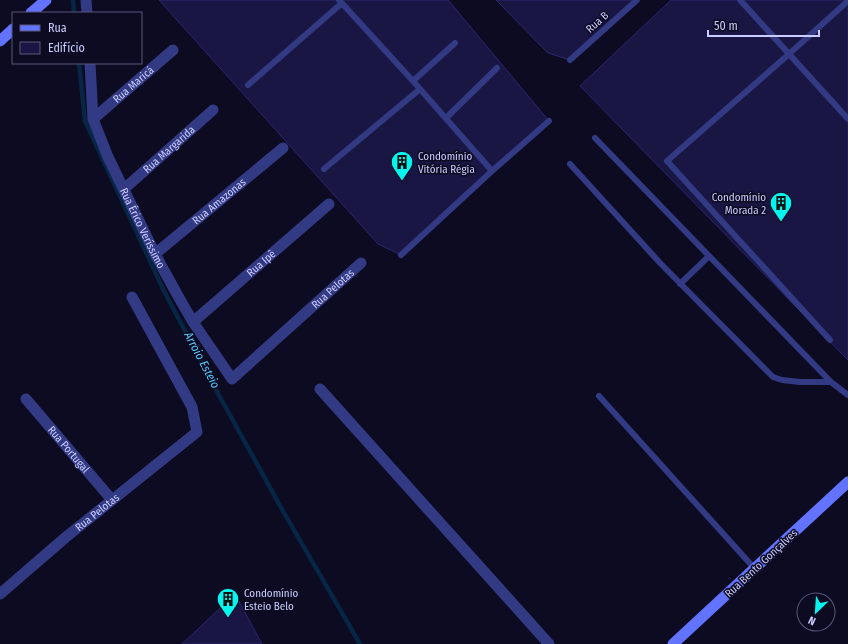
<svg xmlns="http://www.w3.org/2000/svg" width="848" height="644" viewBox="0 0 848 644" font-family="'Fira Sans Condensed',sans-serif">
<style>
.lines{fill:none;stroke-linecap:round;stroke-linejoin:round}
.stream{stroke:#072544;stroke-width:4.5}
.building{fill:#191643;stroke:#2b2671}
.service{stroke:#323a84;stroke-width:6}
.minor{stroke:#323a84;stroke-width:11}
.secondary{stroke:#6273ff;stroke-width:11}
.labels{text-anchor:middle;stroke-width:3;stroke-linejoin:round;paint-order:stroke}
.street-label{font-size:11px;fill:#cbccff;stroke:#0c0b21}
.poi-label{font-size:11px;fill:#cbccff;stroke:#0c0b21;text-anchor:start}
.water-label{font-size:12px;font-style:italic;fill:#59c8ff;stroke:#0c0b21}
</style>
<rect width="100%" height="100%" fill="#0c0b21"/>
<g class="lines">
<path class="stream" d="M73,0L74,13
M79,63L85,121L164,291L220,397L283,511L360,644"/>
</g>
<path class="building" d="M159,0H448L549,121L401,255L378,244Z
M496,0H637L570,60L548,53Z
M671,0H848V360L580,86Z
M235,594L262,644H182Z"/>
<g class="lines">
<path class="service" d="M339,0L413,81L492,171
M740,0L848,119
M570,60L637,0
M413,81L455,43
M248,85L342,3
M446,118L497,68
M595,138L831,382L848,395
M570,164L661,264L773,377L782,380L800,382H831
M324,169L420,89
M401,255L492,171L549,121
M680,284L709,256
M830,340L667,161L789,54L848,1
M599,396L755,569"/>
<g class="minor">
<path d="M86,0L87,13"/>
<path id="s1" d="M90,63L93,119L108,157L155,254L178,296L193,322L232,379L361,263"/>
<path id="s2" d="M93,119L173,50"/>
<path id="s3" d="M124,189L213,110"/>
<path id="s4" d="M155,254L283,148"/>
<path id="s5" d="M193,322L329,204"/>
<path d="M320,389L549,644"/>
<path id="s6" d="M26,399L112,500"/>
<path id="s7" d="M0,594L66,537L197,432L192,407L132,297"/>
</g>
<path class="secondary" d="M31,13L46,0
M0,41L13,29
M673,644L848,482"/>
</g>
<defs>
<g id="building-pin" transform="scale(1.15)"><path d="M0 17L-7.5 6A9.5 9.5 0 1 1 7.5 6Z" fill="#00f6ef" stroke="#0c0b21"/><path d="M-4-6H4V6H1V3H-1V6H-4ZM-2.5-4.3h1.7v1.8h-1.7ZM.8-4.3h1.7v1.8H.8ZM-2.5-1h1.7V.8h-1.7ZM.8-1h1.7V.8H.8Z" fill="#111"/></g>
</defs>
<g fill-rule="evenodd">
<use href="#building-pin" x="402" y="162"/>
<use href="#building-pin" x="781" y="203"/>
<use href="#building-pin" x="228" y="599"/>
</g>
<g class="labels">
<g class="street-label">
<text transform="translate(597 22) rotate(-42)" y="4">Rua B</text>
<text dy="4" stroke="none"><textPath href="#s2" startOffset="53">Rua Maricá</textPath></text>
<text dy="4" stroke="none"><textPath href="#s3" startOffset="60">Rua Margarida</textPath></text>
<text dy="4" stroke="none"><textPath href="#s4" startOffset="83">Rua Amazonas</textPath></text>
<text dy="4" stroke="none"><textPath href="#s1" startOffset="176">Rua Érico Veríssimo</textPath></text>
<text dy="4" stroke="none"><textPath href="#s5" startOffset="90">Rua Ipê</textPath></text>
<text dy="4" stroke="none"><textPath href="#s1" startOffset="487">Rua Pelotas</textPath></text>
<text dy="4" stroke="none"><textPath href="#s6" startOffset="66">Rua Portugal</textPath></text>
<text dy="4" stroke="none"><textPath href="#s7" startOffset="127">Rua Pelotas</textPath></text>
<text transform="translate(761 563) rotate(-43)" y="4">Rua Bento Gonçalves</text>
</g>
<g class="poi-label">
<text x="418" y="160">Condomínio<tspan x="418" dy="13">Vitória Régia</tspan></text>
<text x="766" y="201" text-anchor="end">Condomínio<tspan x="766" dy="13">Morada 2</tspan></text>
<text x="244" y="597">Condomínio<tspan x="244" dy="13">Esteio Belo</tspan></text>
</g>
<g class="water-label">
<text transform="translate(202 360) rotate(62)" y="4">Arroio Esteio</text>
</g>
</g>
<rect x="12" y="12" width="130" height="52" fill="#0c0b21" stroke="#58587a"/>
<rect x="20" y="25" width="20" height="6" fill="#6273ff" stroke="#58587a"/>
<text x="48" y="32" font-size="12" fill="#cbccff">Rua</text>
<rect x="20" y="42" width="20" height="12" fill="#191643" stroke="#58587a"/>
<text x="48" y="52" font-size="12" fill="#cbccff">Edifício</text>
<g transform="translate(816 612) rotate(205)"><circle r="19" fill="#0c0b21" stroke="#58587a"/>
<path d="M0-3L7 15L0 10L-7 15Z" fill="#00f6ef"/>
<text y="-6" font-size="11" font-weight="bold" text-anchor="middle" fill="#cbccff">N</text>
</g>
<path d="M708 30v6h111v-6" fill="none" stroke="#cbccff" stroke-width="2"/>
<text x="714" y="30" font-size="12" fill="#cbccff" stroke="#0c0b21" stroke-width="3" paint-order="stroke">50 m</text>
</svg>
